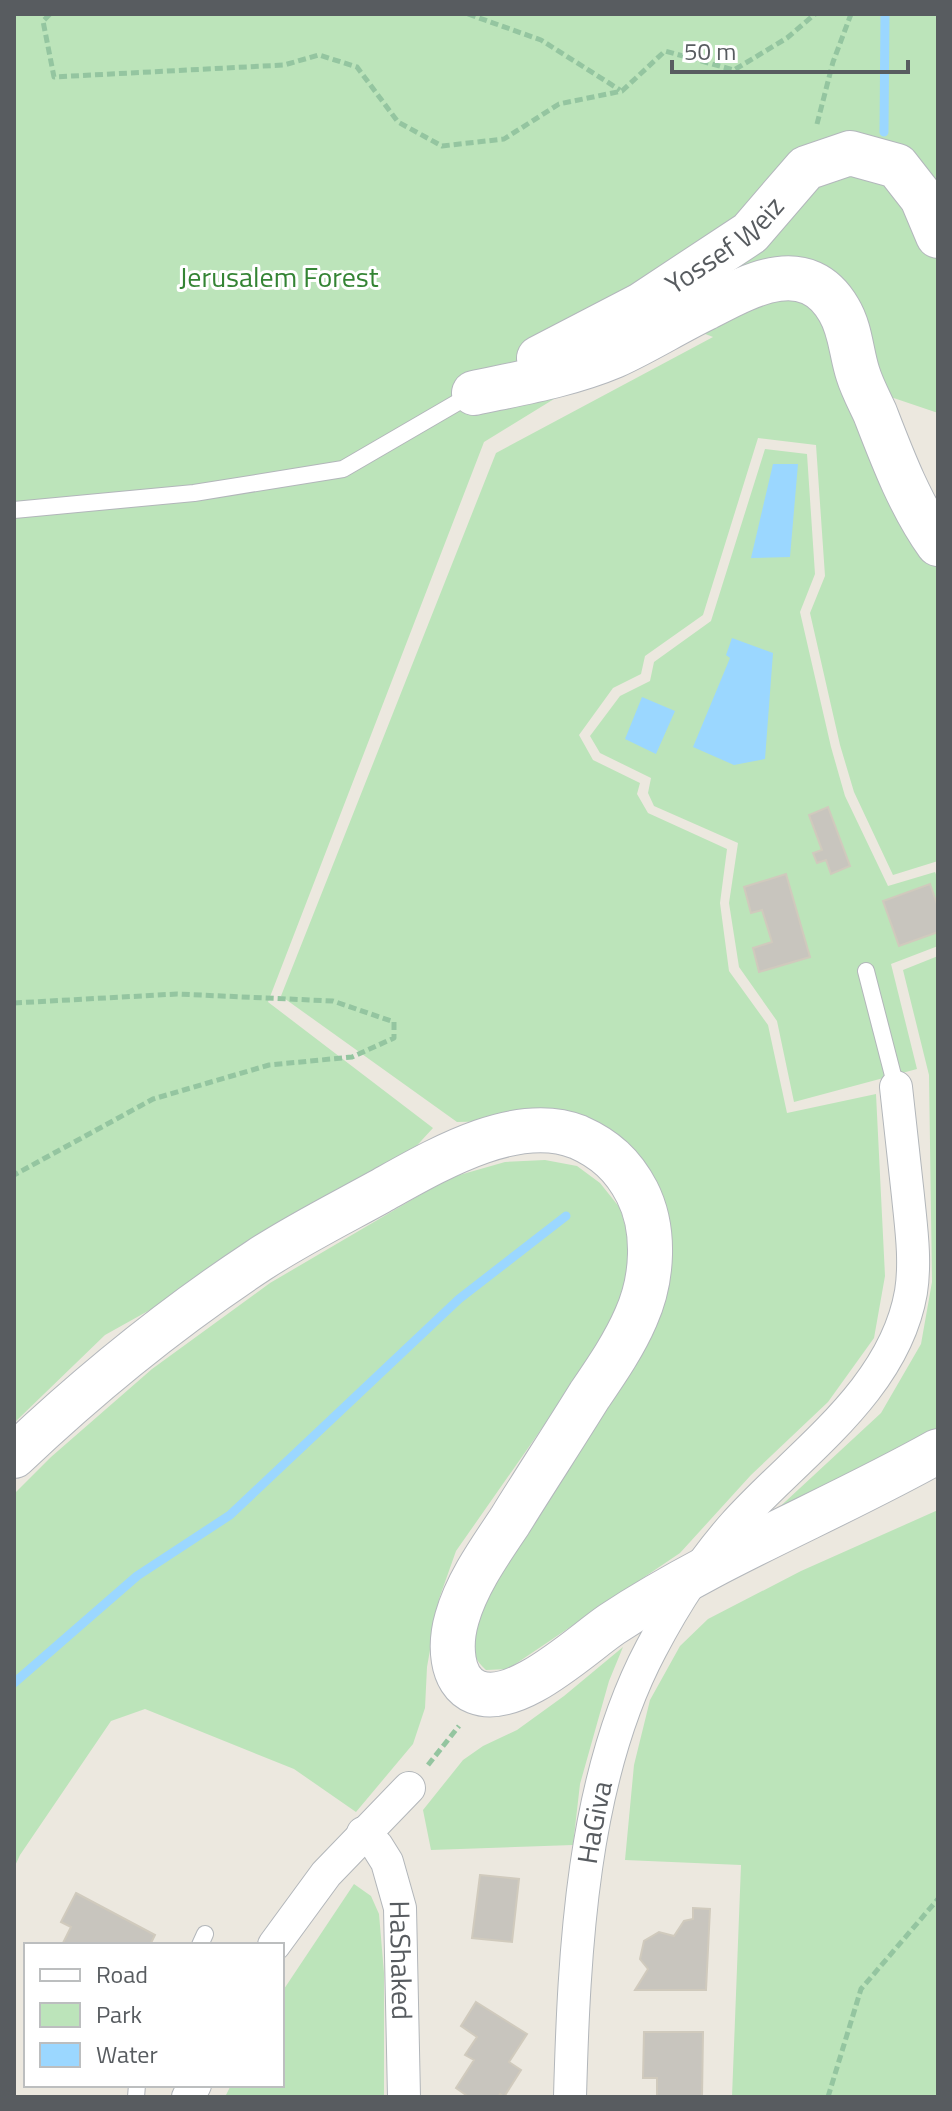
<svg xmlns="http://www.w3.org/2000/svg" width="952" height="2111" viewBox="0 0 952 2111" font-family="'Titillium Web',sans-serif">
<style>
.green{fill:#bce4ba}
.water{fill:#9bd7ff}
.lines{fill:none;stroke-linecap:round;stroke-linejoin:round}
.stream{stroke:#9bd7ff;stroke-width:9}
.building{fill:#c8c5be;stroke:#d0cabd;stroke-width:2}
.service-casing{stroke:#b2b6ba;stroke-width:18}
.minor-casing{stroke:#b2b6ba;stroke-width:34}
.secondary-casing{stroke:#b3b7bc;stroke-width:46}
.path{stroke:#94c5a0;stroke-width:5;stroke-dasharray:8 4;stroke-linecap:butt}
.service{stroke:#fff;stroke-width:16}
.minor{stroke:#fff;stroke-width:32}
.secondary{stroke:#fff;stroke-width:44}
.labels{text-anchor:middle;stroke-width:6;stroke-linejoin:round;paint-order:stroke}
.street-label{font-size:28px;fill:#585c60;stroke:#fff}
.park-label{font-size:28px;fill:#348434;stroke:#fff}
</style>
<rect width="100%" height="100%" fill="#ece8df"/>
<path class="green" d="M14,14H938V413L870,390L938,548V861L893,875L854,792L840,745L810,613L825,576L816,445L758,438L703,615L645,656L641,674L613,688L579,735L593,760L640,783L637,794L648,813L727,849L720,903L729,971L768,1025L787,1113L876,1094L885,1276L874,1338L828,1402L751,1475L680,1553L508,1669L486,1670C458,1645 476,1616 487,1587L658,1306L672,1258L658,1200L546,1120L457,1122L281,996L496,453L713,337L695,330L624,356L484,442L268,1002L433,1128L388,1177L105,1335L14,1423Z
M765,449L807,454L815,574L800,612L831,747L845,796L888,886L935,872L938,879V946L891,964L917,1069L794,1102L777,1021L739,967L729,903L738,843L654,806L648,793L651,778L600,753L590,736L620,696L650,681L654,662L711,621Z
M938,956V1427L758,1527L881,1413L921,1344L932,1282L929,1075L903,970Z
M545,1160L577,1166L600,1183L620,1208L632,1250L621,1297L598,1348L456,1551L439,1599L427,1667L425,1708L413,1744L356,1812L294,1769L145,1709L111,1721L20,1855L14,1868V1494L51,1457L152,1369L270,1283L449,1178L505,1162Z
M938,1510V2097H732L741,1865L625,1860L634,1765L650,1700L680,1646L708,1619L801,1571Z
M623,1647L609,1681L580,1784L573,1845L431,1850L423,1810L463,1760L483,1746L517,1730L564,1696Z
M354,1884L371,1896L379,1914L384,1973V2097H225L231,2085H282V1992Z"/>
<path class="water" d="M773,464H798L790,557L751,558Z
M732,638L773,653L765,759L734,765L693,747L730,658L726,655Z
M642,697L675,711L656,754L625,739Z"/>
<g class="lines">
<path class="stream" d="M884,132L885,14
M14,1683L137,1576L230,1515L459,1299L566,1216"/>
</g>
<path class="building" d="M828,807L850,866L831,874L826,860L817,863L813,853L822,850L809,815Z
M786,874L810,957L759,972L753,948L772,942L762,910L751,913L744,887Z
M930,884L938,907V932L899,946L883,901Z
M480,1875L519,1879L512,1942L472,1938Z
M76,1893L155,1935L150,1945H62L71,1927L61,1922Z
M693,1908L710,1909L706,1990H635L648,1969L640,1959L644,1941L659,1932L674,1936L684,1921L693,1919Z
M476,2002L527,2034L509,2062L521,2070L504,2097L500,2094L498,2097H469L456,2088L474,2060L465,2055L477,2037L461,2026Z
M644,2032H703L702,2097H657V2078H643Z"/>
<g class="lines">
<g class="service-casing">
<path id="service" d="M14,510L194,493L343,469L472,394
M866,971L896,1087
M200,1945L205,1934
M136,2097L137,2085"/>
</g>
<g class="minor-casing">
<g id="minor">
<path id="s1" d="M363,1833L377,1846L387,1862L400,1908L404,2097"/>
<path d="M274,1945L326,1874L409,1788"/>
<path d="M188,2097L195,2085"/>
<path id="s2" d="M570,2097C574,1952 582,1779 651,1649C674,1605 702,1561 735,1524C798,1454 894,1391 911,1292C916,1260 911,1227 908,1196C904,1160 900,1124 896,1087"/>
</g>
</g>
<g class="secondary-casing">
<g id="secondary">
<path id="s3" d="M539,358L641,305L750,233L806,168L850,153L897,166L922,198L938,236"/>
<path d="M474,393C521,383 569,375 614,356C645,342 675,323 706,308C748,286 806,253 839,310C851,330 851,353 858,374C862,387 869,400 875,413C892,457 910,505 938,544"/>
<path d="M14,1456C90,1384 171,1318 259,1260C297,1235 339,1214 379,1192C433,1162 515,1112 578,1137C605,1149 623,1165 637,1192C656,1229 653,1279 636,1317C624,1345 606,1371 589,1396C563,1438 536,1479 510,1521C490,1551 467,1583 457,1618C450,1642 449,1681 476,1692C516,1708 581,1645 612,1624C715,1556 831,1511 938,1451"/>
</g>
</g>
<path class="path" d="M50,14L43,21L54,77L284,65L319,55L357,67L398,122L442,146L504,139L559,104L622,91L665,51L734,70L787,38L815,14
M468,14L541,40L620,90
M817,124L833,62L851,14
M14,1003L177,994L333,1001L394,1022V1038L352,1057L269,1065L153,1099L14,1175
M428,1765L459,1726
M828,2097L861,1989L938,1899"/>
<use href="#service" class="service"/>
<use href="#minor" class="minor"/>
<use href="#secondary" class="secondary"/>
</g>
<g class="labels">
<g class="street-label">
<text dy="10" stroke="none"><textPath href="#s3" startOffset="218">Yossef Weiz</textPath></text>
<text dy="10" stroke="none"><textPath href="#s2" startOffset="276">HaGiva</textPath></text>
<text dy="10" stroke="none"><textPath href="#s1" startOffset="138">HaShaked</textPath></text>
</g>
<g class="park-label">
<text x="279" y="287">Jerusalem Forest</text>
</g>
</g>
<rect width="952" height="2111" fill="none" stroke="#585c60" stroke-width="32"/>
<rect x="24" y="1943" width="260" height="144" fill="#ffffff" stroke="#bcbebf" stroke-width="2"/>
<rect x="40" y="1969" width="40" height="12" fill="#ffffff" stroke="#bcbebf" stroke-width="2"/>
<text x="96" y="1983" font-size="24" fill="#585c60">Road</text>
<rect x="40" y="2003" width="40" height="24" fill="#bce4ba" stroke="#bcbebf" stroke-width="2"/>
<text x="96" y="2023" font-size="24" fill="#585c60">Park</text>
<rect x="40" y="2043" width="40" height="24" fill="#9bd7ff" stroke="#bcbebf" stroke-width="2"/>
<text x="96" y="2063" font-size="24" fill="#585c60">Water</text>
<path d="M672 60v12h236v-12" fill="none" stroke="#585c60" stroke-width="4"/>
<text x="684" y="60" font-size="24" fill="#585c60" stroke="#ffffff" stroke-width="6" paint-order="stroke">50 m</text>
</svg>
